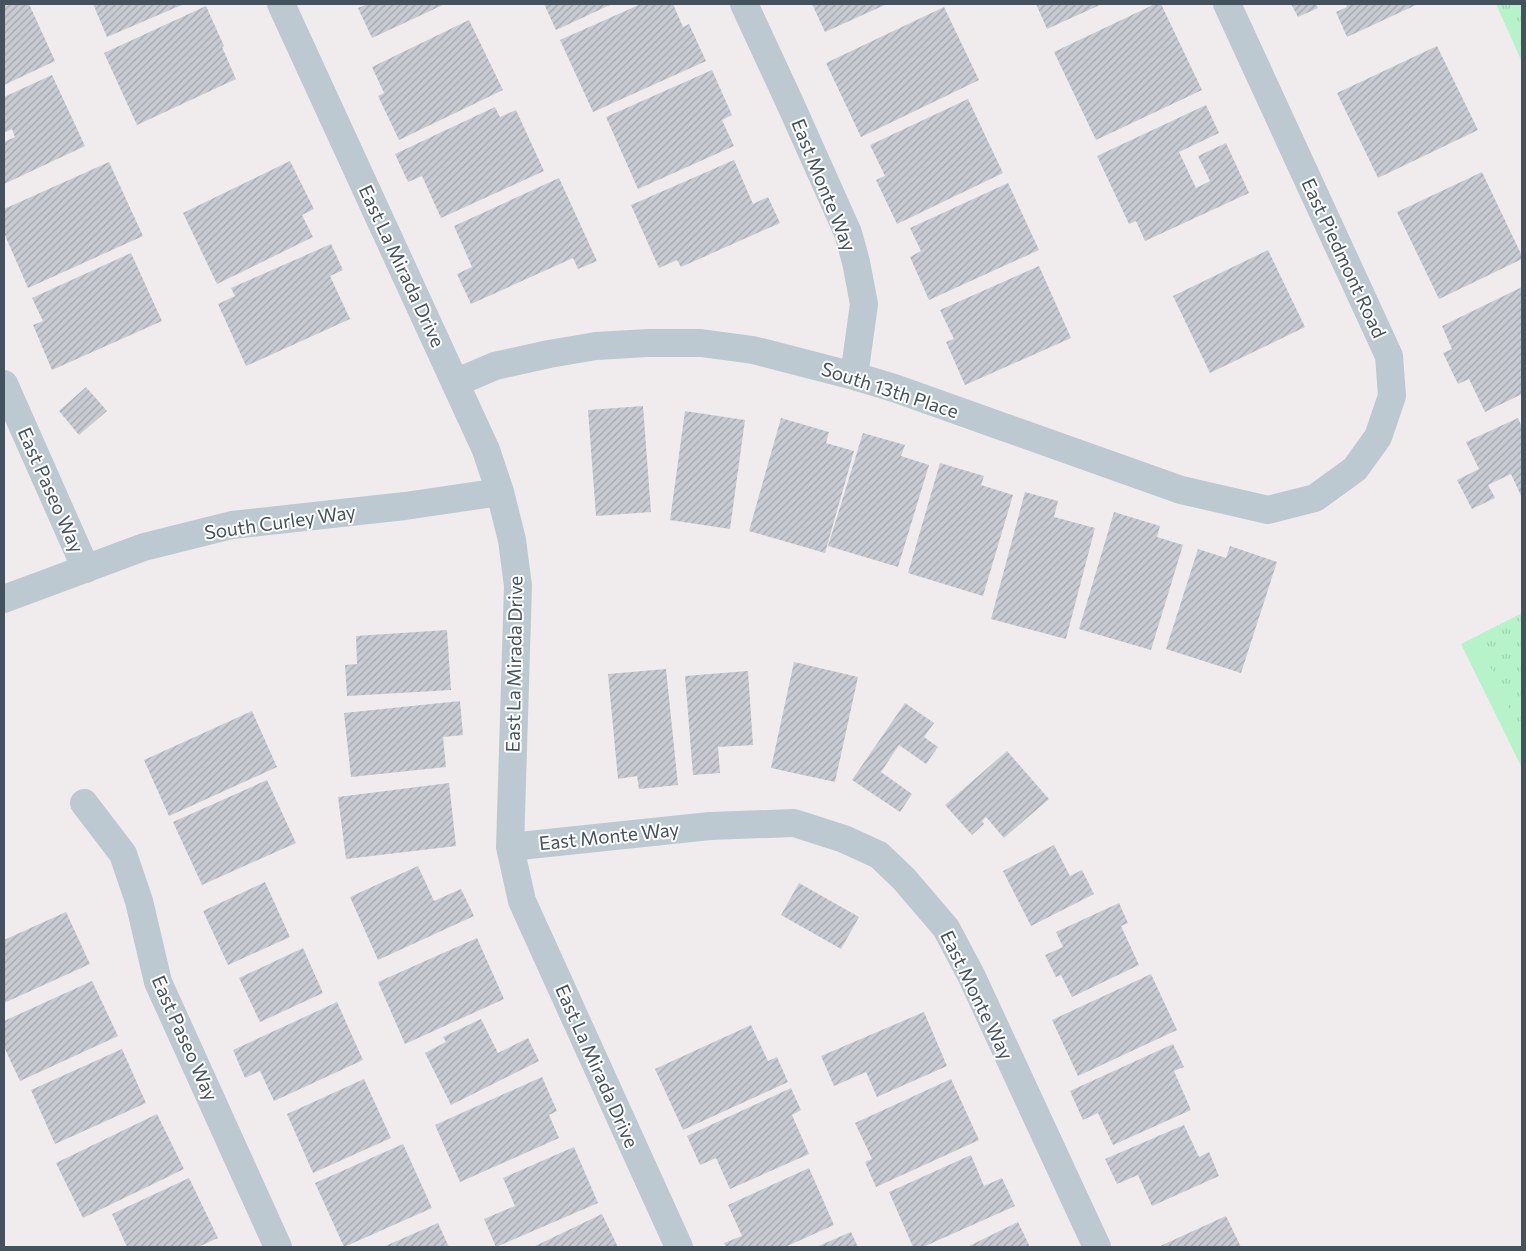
<svg xmlns="http://www.w3.org/2000/svg" width="1526" height="1251" viewBox="0 0 1526 1251" font-family="Commissioner,sans-serif">
<style>
.green{fill:#b6f3c9}
.park{fill:url(#park-tufts)}
.building{fill:url(#building-hatch)}
.lines{fill:none;stroke-linecap:round;stroke-linejoin:round}
.minor{stroke:#bcc9d1;stroke-width:28}
.labels{text-anchor:middle;stroke-width:4;stroke-linejoin:round;paint-order:stroke}
.street-label{font-size:19px;fill:#43525c;stroke:#fff}
</style>
<defs>
<pattern id="park-tufts" width="24" height="20" patternUnits="userSpaceOnUse" patternTransform="scale(1.25)"><rect width="24" height="20" fill="#b6f3c9"/><path d="M3 7l-1-3M5 7V3M7 7l1-3M15 17l-1-3M17 17v-4M19 17l1-3" fill="none" stroke="#9ed2af"/></pattern>
<pattern id="building-hatch" width="6" height="6" patternUnits="userSpaceOnUse" patternTransform="scale(1.25)"><rect width="6" height="6" fill="#c8ccd2"/><path d="M-1 1l2-2M0 6l6-6M5 7l2-2" fill="none" stroke="#a4a8ae"/></pattern>
</defs>
<rect width="100%" height="100%" fill="#f0eced"/>
<path class="green" d="M1496,4H1522V62Z
M1522,613V768L1461,644Z"/>
<path class="park" d="M1501,4H1522V49Z
M1522,616V737L1477,638Z"/>
<path class="building" d="M4,4H29L55,61L4,85Z
M93,4H184L107,37Z
M368,4H445L372,38L358,8Z
M544,4H612L556,30Z
M641,4H673L683,27L689,24L706,61L593,112L560,40Z
M812,4H887L825,32Z
M1036,4H1102L1047,29Z
M1155,4H1161L1202,90L1096,140L1054,52Z
M1291,4H1316L1318,8L1298,17Z
M1346,4H1418L1347,37L1336,12L1347,7Z
M206,6L224,46L222,47L236,79L137,125L104,53Z
M944,7L979,80L861,137L826,63Z
M469,20L503,90L399,140L378,96L384,93L372,67Z
M1437,46L1478,130L1378,178L1337,93Z
M712,70L732,115L722,120L734,146L638,189L606,117Z
M52,75L85,146L4,184V142L15,137L12,129L4,133V97Z
M968,99L1003,173L897,224L876,180L885,176L870,145Z
M1206,105L1219,133L1179,152L1196,188L1210,181L1198,156L1226,143L1249,193L1145,241L1136,221L1129,224L1097,156Z
M495,107L500,117L516,110L544,171L441,218L422,176L408,182L395,154Z
M734,160L753,204L768,197L780,223L681,267L677,260L659,268L631,205Z
M290,161L314,209L302,215L313,237L217,284L183,213Z
M109,162L143,236L28,288L4,233V209Z
M1482,172L1522,256V259L1439,299L1397,212Z
M559,178L597,261L578,269L573,258L471,304L457,274L472,267L454,226Z
M1008,183L1039,250L929,300L910,257L921,251L910,228Z
M331,244L343,270L330,276L350,319L246,366L218,304L235,296L231,288Z
M1268,250L1305,327L1210,373L1173,296Z
M131,253L162,321L52,370L33,325L43,321L32,298Z
M1039,266L1071,338L965,385L946,342L954,339L940,310Z
M1522,287V394L1485,412L1469,379L1458,384L1443,353L1452,349L1442,326Z
M86,387L107,411L79,435L59,411Z
M643,406L651,512L596,516L588,410Z
M685,411L745,420L730,529L670,520Z
M781,418L829,432L826,443L854,451L825,553L749,531Z
M1518,418L1522,427V498L1511,474L1488,485L1495,498L1472,509L1457,480L1479,469L1466,442Z
M863,433L905,445L901,456L929,465L898,567L828,546Z
M940,463L984,476L981,485L1013,495L983,596L908,573Z
M1025,492L1058,501L1054,517L1095,528L1066,639L991,619Z
M1114,512L1160,526L1157,537L1183,545L1151,650L1079,629Z
M1230,546L1277,562L1241,673L1166,649L1198,549L1226,558Z
M447,630L451,690L347,696L345,665L357,664L356,636Z
M794,662L858,677L835,782L771,768Z
M666,669L678,785L639,789L637,776L618,779L608,674Z
M748,671L753,745L718,747L720,773L693,775L685,676Z
M460,701L463,735L443,737L446,767L351,777L344,713Z
M905,703L934,723L924,737L938,747L926,764L899,745L881,772L912,794L900,812L852,780Z
M252,711L277,767L169,816L144,760Z
M1007,751L1049,799L1004,838L986,817L982,821L984,824L972,835L945,805Z
M267,780L296,843L202,885L173,822Z
M449,783L456,846L346,859L338,797Z
M1054,845L1070,876L1082,870L1094,894L1031,926L1003,871Z
M418,866L434,901L461,889L474,916L378,960L350,897Z
M265,882L290,937L228,965L203,911Z
M799,883L859,917L841,949L781,915Z
M1119,903L1128,923L1121,926L1139,965L1072,997L1061,975L1056,977L1045,955L1063,947L1056,932Z
M66,912L90,964L4,1003V940Z
M477,938L504,999L405,1044L378,982Z
M303,948L323,993L260,1022L239,978Z
M1151,974L1177,1030L1078,1076L1052,1020Z
M92,981L118,1036L20,1081L4,1047V1021Z
M337,1002L363,1060L274,1101L260,1071L245,1078L233,1050Z
M924,1012L947,1066L877,1097L866,1072L834,1086L821,1056Z
M481,1019L498,1053L528,1038L539,1061L451,1105L425,1053L446,1042L443,1037Z
M751,1025L768,1061L777,1057L788,1082L683,1130L655,1069Z
M1173,1044L1184,1067L1174,1071L1191,1110L1113,1145L1098,1113L1083,1120L1070,1091Z
M122,1049L146,1103L55,1144L31,1090Z
M542,1077L557,1111L549,1115L559,1138L460,1182L435,1125Z
M364,1079L391,1138L313,1173L287,1114Z
M951,1079L979,1140L876,1187L865,1162L872,1159L855,1123Z
M791,1088L801,1110L792,1115L809,1154L730,1189L716,1158L700,1165L687,1136Z
M157,1114L184,1169L83,1218L56,1163Z
M1184,1125L1199,1157L1209,1152L1219,1176L1152,1206L1138,1175L1117,1184L1105,1159Z
M403,1144L432,1208L344,1247L315,1183Z
M574,1147L598,1203L496,1247L484,1219L515,1206L503,1178Z
M971,1155L984,1186L1002,1178L1015,1206L923,1247H913L889,1192Z
M809,1168L834,1225L785,1247H726L724,1243L742,1236L728,1205Z
M189,1178L218,1238L198,1247H127L112,1214Z
M602,1214L618,1247H533Z
M1226,1216L1241,1247H1158Z
M1018,1222L1030,1247H967Z
M438,1223L449,1247H383Z
M851,1232L858,1247H816Z"/>
<g class="lines">
<path class="minor" d="M281,4L486,450L500,492L512,540L518,586L510,847L522,901L679,1247
M744,4L789,101L848,233L856,262L864,304L854,376
M455,383L495,366L549,354L596,346L648,343H701L753,350L854,376L894,388L1181,490L1268,510L1315,498L1355,469L1378,437L1392,396L1389,356L1227,4
M4,384L86,569
M4,599L144,547L232,525L405,506L500,492
M84,803L123,854L139,901L158,982L278,1247
M510,847L710,826L794,823L844,839L879,855L904,879L946,928L971,975L1097,1247"/>
</g>
<g class="labels">
<g class="street-label">
<text transform="translate(824 185) rotate(68)" y="7">East Monte Way</text>
<text transform="translate(1344 258) rotate(65)" y="7">East Piedmont Road</text>
<text transform="translate(402 266) rotate(65)" y="7">East La Mirada Drive</text>
<text transform="translate(890 390) rotate(18)" y="7">South 13th Place</text>
<text transform="translate(51 490) rotate(66)" y="7">East Paseo Way</text>
<text transform="translate(280 522) rotate(-8)" y="7">South Curley Way</text>
<text transform="translate(514 664) rotate(-89)" y="7">East La Mirada Drive</text>
<text transform="translate(609 836) rotate(-6)" y="7">East Monte Way</text>
<text transform="translate(977 995) rotate(64)" y="7">East Monte Way</text>
<text transform="translate(185 1038) rotate(66)" y="7">East Paseo Way</text>
<text transform="translate(597 1066) rotate(66)" y="7">East La Mirada Drive</text>
</g>
</g>
<rect width="1526" height="1251" fill="none" stroke="#43525c" stroke-width="10"/>
</svg>
